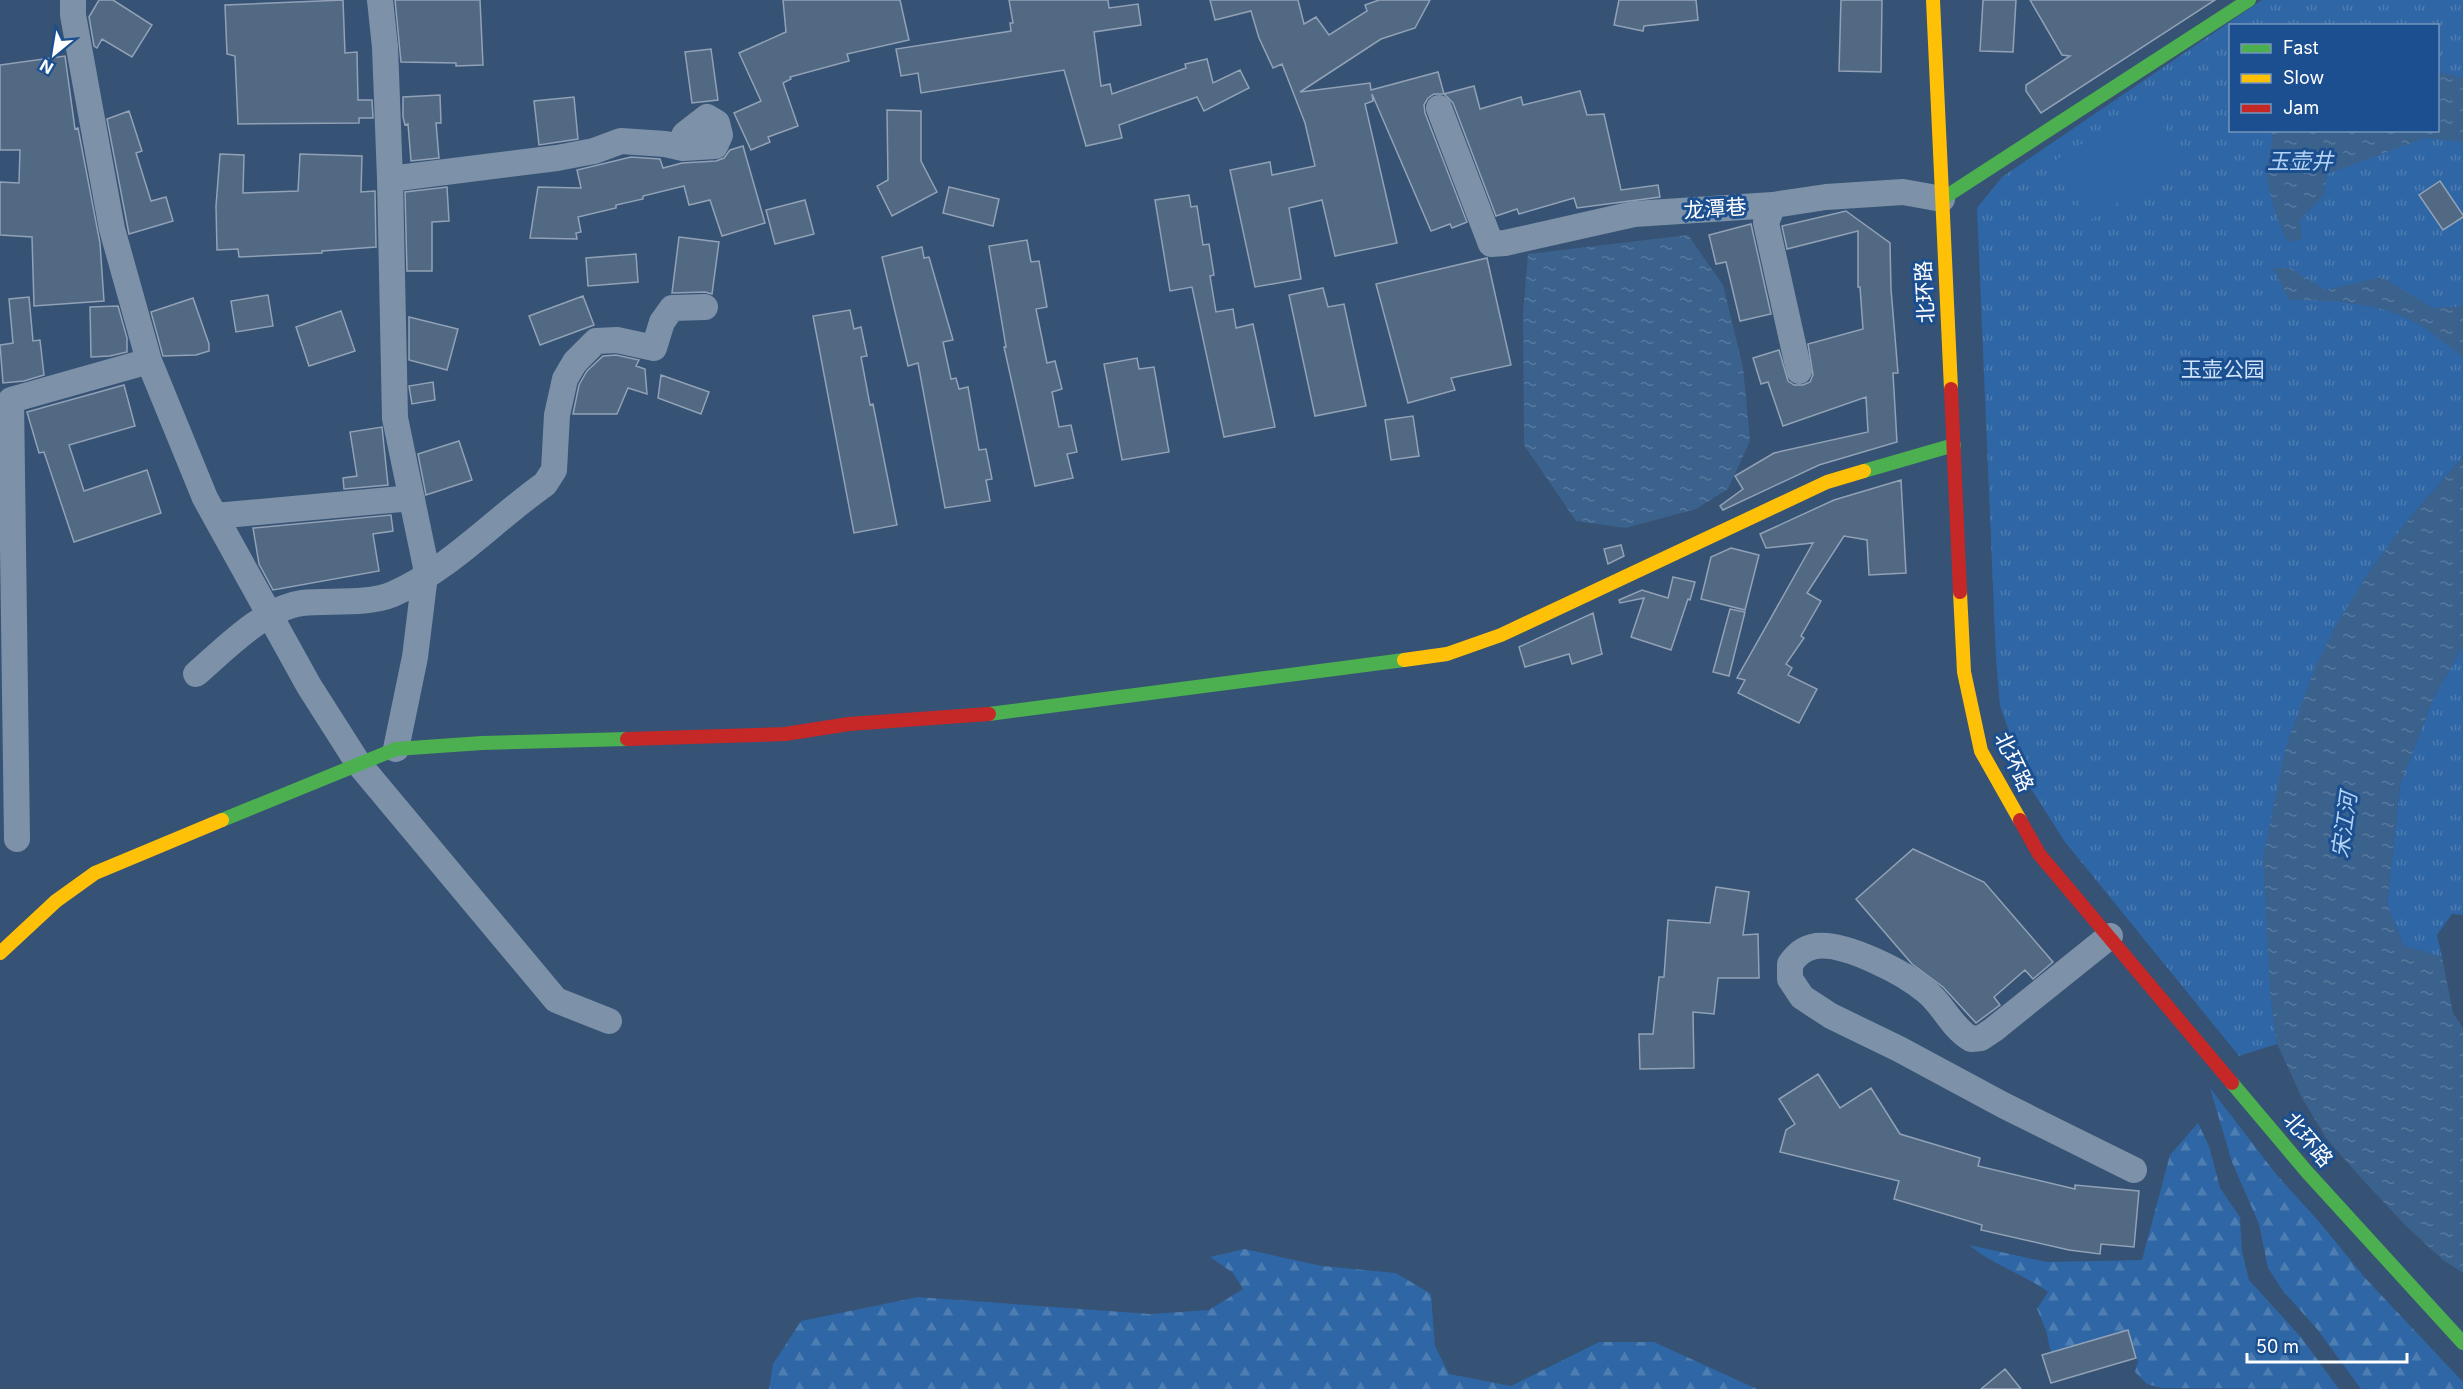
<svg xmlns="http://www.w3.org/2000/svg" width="2463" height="1389" viewBox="0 0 2463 1389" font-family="Inter,'Noto Sans SC',sans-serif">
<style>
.forest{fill:url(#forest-firs)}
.park{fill:url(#park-tufts);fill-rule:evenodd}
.garden{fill:#2f66a5}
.water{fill:url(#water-ripples)}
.building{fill:#526984;stroke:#92a2b6;stroke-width:1.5}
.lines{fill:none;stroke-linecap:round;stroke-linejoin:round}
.street{stroke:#7d92a8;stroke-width:26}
.fast{stroke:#4caf50;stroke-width:14}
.slow{stroke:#ffc107;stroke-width:14}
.jam{stroke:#c62828;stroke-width:14}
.labels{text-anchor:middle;stroke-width:6;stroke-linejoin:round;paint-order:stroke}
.street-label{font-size:21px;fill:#fff;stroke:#1b4f8f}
.park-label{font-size:21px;fill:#cfe3fa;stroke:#1b4f8f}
.water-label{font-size:22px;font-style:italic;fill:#b5d3f5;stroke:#1b4f8f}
</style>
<defs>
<pattern id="forest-firs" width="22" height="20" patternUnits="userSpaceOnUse" patternTransform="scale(1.5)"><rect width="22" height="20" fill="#2f66a5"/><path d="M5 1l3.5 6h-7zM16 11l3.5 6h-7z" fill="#4e7db2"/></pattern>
<pattern id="park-tufts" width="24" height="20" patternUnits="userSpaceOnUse" patternTransform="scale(1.5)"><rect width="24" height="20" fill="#2f66a5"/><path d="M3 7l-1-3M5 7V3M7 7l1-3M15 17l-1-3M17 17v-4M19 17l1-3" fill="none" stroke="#4e7db2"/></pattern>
<pattern id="water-ripples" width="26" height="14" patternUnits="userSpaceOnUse" patternTransform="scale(1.5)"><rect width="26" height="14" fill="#3b618d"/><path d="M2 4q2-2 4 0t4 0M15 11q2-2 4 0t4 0" fill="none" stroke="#58799e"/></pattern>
</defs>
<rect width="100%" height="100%" fill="#365274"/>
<path class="forest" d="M2210,1088L2276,1174L2321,1224L2367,1280L2463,1382V1389H2361L2317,1329L2283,1291L2268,1268L2259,1224L2232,1162Z
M2198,1123L2209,1146L2220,1188L2240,1217L2242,1251L2249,1280L2300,1336L2339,1389L2161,1388L2147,1384L2135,1372L2138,1361L2128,1330L2051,1353L2046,1330L2037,1309L2048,1292C2023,1274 1993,1265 1969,1245L2047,1262L2142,1260L2170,1155Z
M1244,1249L1322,1266L1396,1273L1431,1294L1435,1346L1449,1374L1511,1386L1599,1342H1654L1757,1389H769L773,1364L801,1321L918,1297L1150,1314L1209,1310L1243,1289L1233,1273L1210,1257Z"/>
<path class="park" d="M2262,0H2463V457L2408,520L2369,572L2315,668L2270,990L2277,1044L2239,1056L2065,842L2028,784L2000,706L1996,659L1977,208L2002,177ZM2230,26H2438V130H2230Z
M2463,646V915L2452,914L2437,935L2442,957L2404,946L2387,904L2400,785L2433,699Z"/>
<path class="garden" d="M2148,102L2185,160L2090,220L2053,162Z"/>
<path class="water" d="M2438,72L2463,78V142L2425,138L2327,174L2324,195L2300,220L2302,239L2288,242C2279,224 2266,189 2267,168C2267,156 2275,143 2271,131L2438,130Z
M1688,235L1723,285L1743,367L1750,441L1728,489L1696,509L1626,528L1576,521L1524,445L1523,313L1528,254Z
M2273,268H2290L2325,290L2382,277L2433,308L2463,306V358C2447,345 2432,331 2414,322C2375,301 2331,301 2289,300Z
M2463,457V646L2433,699L2400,785L2387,904L2404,946L2442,957L2453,1013L2463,1028V1273L2443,1260L2406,1226L2362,1179L2326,1138L2302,1098L2277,1044L2270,990L2263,858L2286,746L2315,668L2335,627L2369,572L2408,520Z"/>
<path class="building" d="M99,0H113L152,25L132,57L102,39L97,48L94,46L89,17Z
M343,0L345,53L357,52L358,100H372L373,118H359V123L238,124L235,56L227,54L225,5Z
M395,0H480L483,65L456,66V63L401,62Z
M783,0H900L909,40L847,54L849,61L790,77L791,79L783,83L798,126L768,137L770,142L751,150L734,113L761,101L739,53L786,32Z
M1009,0H1108L1109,8L1138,4L1141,25L1094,32L1101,86L1110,84L1112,94L1186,68L1185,64L1207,59L1213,83L1240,70L1249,88L1204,111L1197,97L1119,125L1122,138L1086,146L1064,70L921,93L918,73L901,76L896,49L1011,31L1010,23H1013Z
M1210,0H1298L1304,24L1316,17L1329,35L1367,11L1365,5L1379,0H1430L1415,28L1381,39L1300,92L1370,83L1371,90L1438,72L1444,94H1434L1428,98L1424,105L1425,113L1467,222L1452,228L1450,224L1431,231L1372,94L1373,101L1365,104L1397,243L1335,256L1322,200L1289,208L1301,279L1255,287L1230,170L1270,162L1272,175L1315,166L1305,123L1282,64L1273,68L1259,38L1251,11L1215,20Z
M1619,0H1696L1698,20L1644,26L1643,31L1614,25Z
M1841,0H1882L1881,72L1839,71Z
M1983,0H2016L2013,52L1980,51Z
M2030,0H2215L2041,113L2026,91V85L2070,56L2062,55Z
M711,49L718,100L692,103L685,52Z
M65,56L75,129L78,128L100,243L104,301L34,306L32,237L0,235V182L19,183L20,150H0V65Z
M1474,86L1480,109L1521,97L1523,105L1580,91L1587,115L1604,114L1621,190L1658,185L1660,197L1577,208L1574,198L1519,214L1517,209L1496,216L1453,103L1444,94Z
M440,95L441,123H436L439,158L411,161L408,124L405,125L403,117V97Z
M574,97L578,139L539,145L534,101Z
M887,110L921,111V161L937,192L892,216L877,186L888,180Z
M129,111L142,151L136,153L151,201L166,197L173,221L129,234L107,119Z
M743,146L765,223L722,236L710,200L689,205L684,186L643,196V199L616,205V208L578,217L581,232L576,233L577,239L530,238L538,187L581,188L577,170L631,157L660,159L663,168L682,163L716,161L724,158L730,150Z
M220,154L244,155L243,193L298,191L300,154L362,156L361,192L375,191L376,247L322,251V253L239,257L238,249L217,250L216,206Z
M2440,181L2463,215V217L2443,230L2419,195Z
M447,187L449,221L432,222V271H407L405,192Z
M949,187L999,199L993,226L943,213Z
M1189,195L1191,207L1197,206L1203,245L1209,244L1214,275L1210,276L1216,312L1233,309L1236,328L1253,324L1275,427L1224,437L1192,287L1170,291L1155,200Z
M805,200L814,234L775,244L766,210Z
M1846,211L1890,243L1891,289L1898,373H1893L1897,442L1819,465L1723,510L1720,506L1743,489L1735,476L1774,453L1868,432L1866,397L1783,426L1768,382L1761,384L1753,358L1779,350L1788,381L1794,385H1803L1810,382L1813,375L1808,344L1863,329L1860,287H1858V231L1787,249L1782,226Z
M1751,224L1771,314L1740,321L1726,262L1716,264L1709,235Z
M679,237L719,242L712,294L705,292L672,293Z
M1027,240L1031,262L1039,261L1047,307L1036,309L1047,363L1055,361L1062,389L1052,392L1059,427L1071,425L1077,452L1067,454L1073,478L1035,486L1004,347H1006L989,246Z
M922,247L924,258L929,257L953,340L943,342L951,379L956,378L959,389L968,387L979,450L986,449L992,479L986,480L990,501L945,508L918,363L908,366L882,257Z
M636,254L638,282L588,286L586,258Z
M1487,258L1511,365L1451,378L1455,390L1408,403L1376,284Z
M1323,288L1328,307L1344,304L1366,406L1315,416L1289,295Z
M268,295L273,326L236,332L231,301Z
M583,296L594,325L540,345L529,316Z
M29,297L33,341L40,340L44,375L24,381L3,383L0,345L13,343L9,299Z
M193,298L209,344V351L196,355L163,356L151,312Z
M118,306L127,338V352L110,356L91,357L90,307Z
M850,310L854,329L861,327L867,356L861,357L870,405L873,404L897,525L854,533L813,316Z
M341,311L355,351L309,366L296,327Z
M409,317L458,329L447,370L409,360Z
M616,355L639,360L636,366L645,369L647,394L628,388L617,414H573L579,385L587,371L603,356Z
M1137,358L1139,369L1154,367L1169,452L1122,460L1104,364Z
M661,375L709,392L701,414L658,398Z
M433,382L435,400L412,404L409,386Z
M124,385L135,426L69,445L84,491L147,470L161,513L74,542L44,452L39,453L27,412Z
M1413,416L1419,456L1391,460L1385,420Z
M382,427L388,485L344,489L343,478L357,476L350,432Z
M459,441L472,480L426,495L418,454Z
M1901,480L1906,573L1869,575L1867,540L1844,536L1807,593L1821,601L1801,636L1804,638L1786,664L1792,668L1788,675L1817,689L1799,723L1738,693L1745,680L1737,678L1813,543L1766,548L1760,534L1834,500Z
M391,515L393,531L373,534L379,571L273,590L259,564L253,528Z
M1621,545L1624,556L1608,564L1604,549Z
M1731,548L1759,555L1745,610L1701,599L1711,557Z
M1673,577L1695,582L1690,600L1688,599L1671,650L1631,637L1644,598L1620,603L1619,600L1642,590L1668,598Z
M1730,609L1745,612L1729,676L1713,672Z
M1593,613L1602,654L1572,664L1569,654L1525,667L1519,647Z
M1913,849L1984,882L2053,962L2033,979L2025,970L1994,997L2000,1005L1976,1023L1943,987L1912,964L1856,899Z
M1716,887L1749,892L1743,935L1758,934L1759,978H1718L1714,1014L1693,1012L1694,1068L1640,1069L1639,1034H1653L1659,977H1664L1668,920L1710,923Z
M1818,1074L1840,1108L1871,1088L1900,1134L1980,1158L1978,1166L2075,1189V1185L2139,1191L2134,1247L2101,1244L2100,1254L2069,1250L1981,1230L1982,1225L1894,1199L1899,1181L1780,1152L1786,1130L1795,1124L1779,1099Z
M2128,1330L2136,1358L2051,1383L2042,1355Z
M2005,1369L2021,1389H1981Z"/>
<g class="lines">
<path class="street" d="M73,0V15L112,229L149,361L205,498L309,686L358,763L556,1000L609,1021
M380,0L385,47L390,179L395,418L426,567L415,657L396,749
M1439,108L1491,244L1505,243L1634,214L1773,205L1826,197L1903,192L1942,199
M390,179L557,158L594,151L621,141L665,144L683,148L715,146L720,135L717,123L707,117L685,134L678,147
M1773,205L1766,223L1799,371
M215,516L412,498
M196,674C224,650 264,608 302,603C329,600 367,605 393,594C450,569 495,519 545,484L554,470L557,415L565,379L575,362L596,341L617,340L654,348L662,322L672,308L705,307
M17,839L11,400L149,361
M2110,936L1993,1030L1981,1038L1971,1039C1952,1028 1944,1006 1927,992C1905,973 1845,942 1816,946C1804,948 1797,954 1790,964V979L1802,997L1831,1016L1899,1049L2003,1105L2134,1170"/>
<path class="fast" d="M1942,199L2249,0
M1864,471L1954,445
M989,714L1404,660
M222,820L396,749L482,743L627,739
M2232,1083L2307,1172L2463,1343"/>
<path class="slow" d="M1933,0L1951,389
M1960,592L1964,672L1981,751L2020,820
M1404,660L1447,654L1501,635L1827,482L1864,471
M0,953L56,901L95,873L222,820"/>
<path class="jam" d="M1951,389L1960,592
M627,739L785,734L849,724L989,714
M2020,820L2039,854L2232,1083"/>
</g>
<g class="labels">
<g class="street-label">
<text transform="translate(1715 209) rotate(-4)" y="7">龙潭巷</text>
<text transform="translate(1925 292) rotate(-93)" y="7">北环路</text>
<text transform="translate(2014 762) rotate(65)" y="7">北环路</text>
<text transform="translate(2308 1140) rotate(50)" y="7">北环路</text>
</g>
<g class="park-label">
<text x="2223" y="377">玉壶公园</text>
</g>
<g class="water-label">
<text x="2300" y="169">玉壶井</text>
<text transform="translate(2344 825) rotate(-82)" y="8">宋江河</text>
</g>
</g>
<rect x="2229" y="24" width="210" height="108" fill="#1b4f8f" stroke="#7695bc" stroke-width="1.5"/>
<rect x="2241" y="44" width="30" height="9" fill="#4caf50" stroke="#7695bc" stroke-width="1.5"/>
<text x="2283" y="54" font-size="18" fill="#ffffff">Fast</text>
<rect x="2241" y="74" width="30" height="9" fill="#ffc107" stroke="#7695bc" stroke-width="1.5"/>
<text x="2283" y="84" font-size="18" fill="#ffffff">Slow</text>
<rect x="2241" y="104" width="30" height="9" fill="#c62828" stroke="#7695bc" stroke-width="1.5"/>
<text x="2283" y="114" font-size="18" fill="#ffffff">Jam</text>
<g transform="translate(54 54) rotate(210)" stroke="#1b4f8f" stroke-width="4.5" paint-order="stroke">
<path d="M0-4.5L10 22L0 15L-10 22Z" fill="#ffffff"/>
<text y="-9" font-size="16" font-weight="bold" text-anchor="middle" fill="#ffffff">N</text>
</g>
<path d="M2247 1353v9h160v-9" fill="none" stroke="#ffffff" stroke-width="3"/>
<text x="2256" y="1353" font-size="18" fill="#ffffff" stroke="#1b4f8f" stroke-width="4.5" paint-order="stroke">50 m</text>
</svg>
